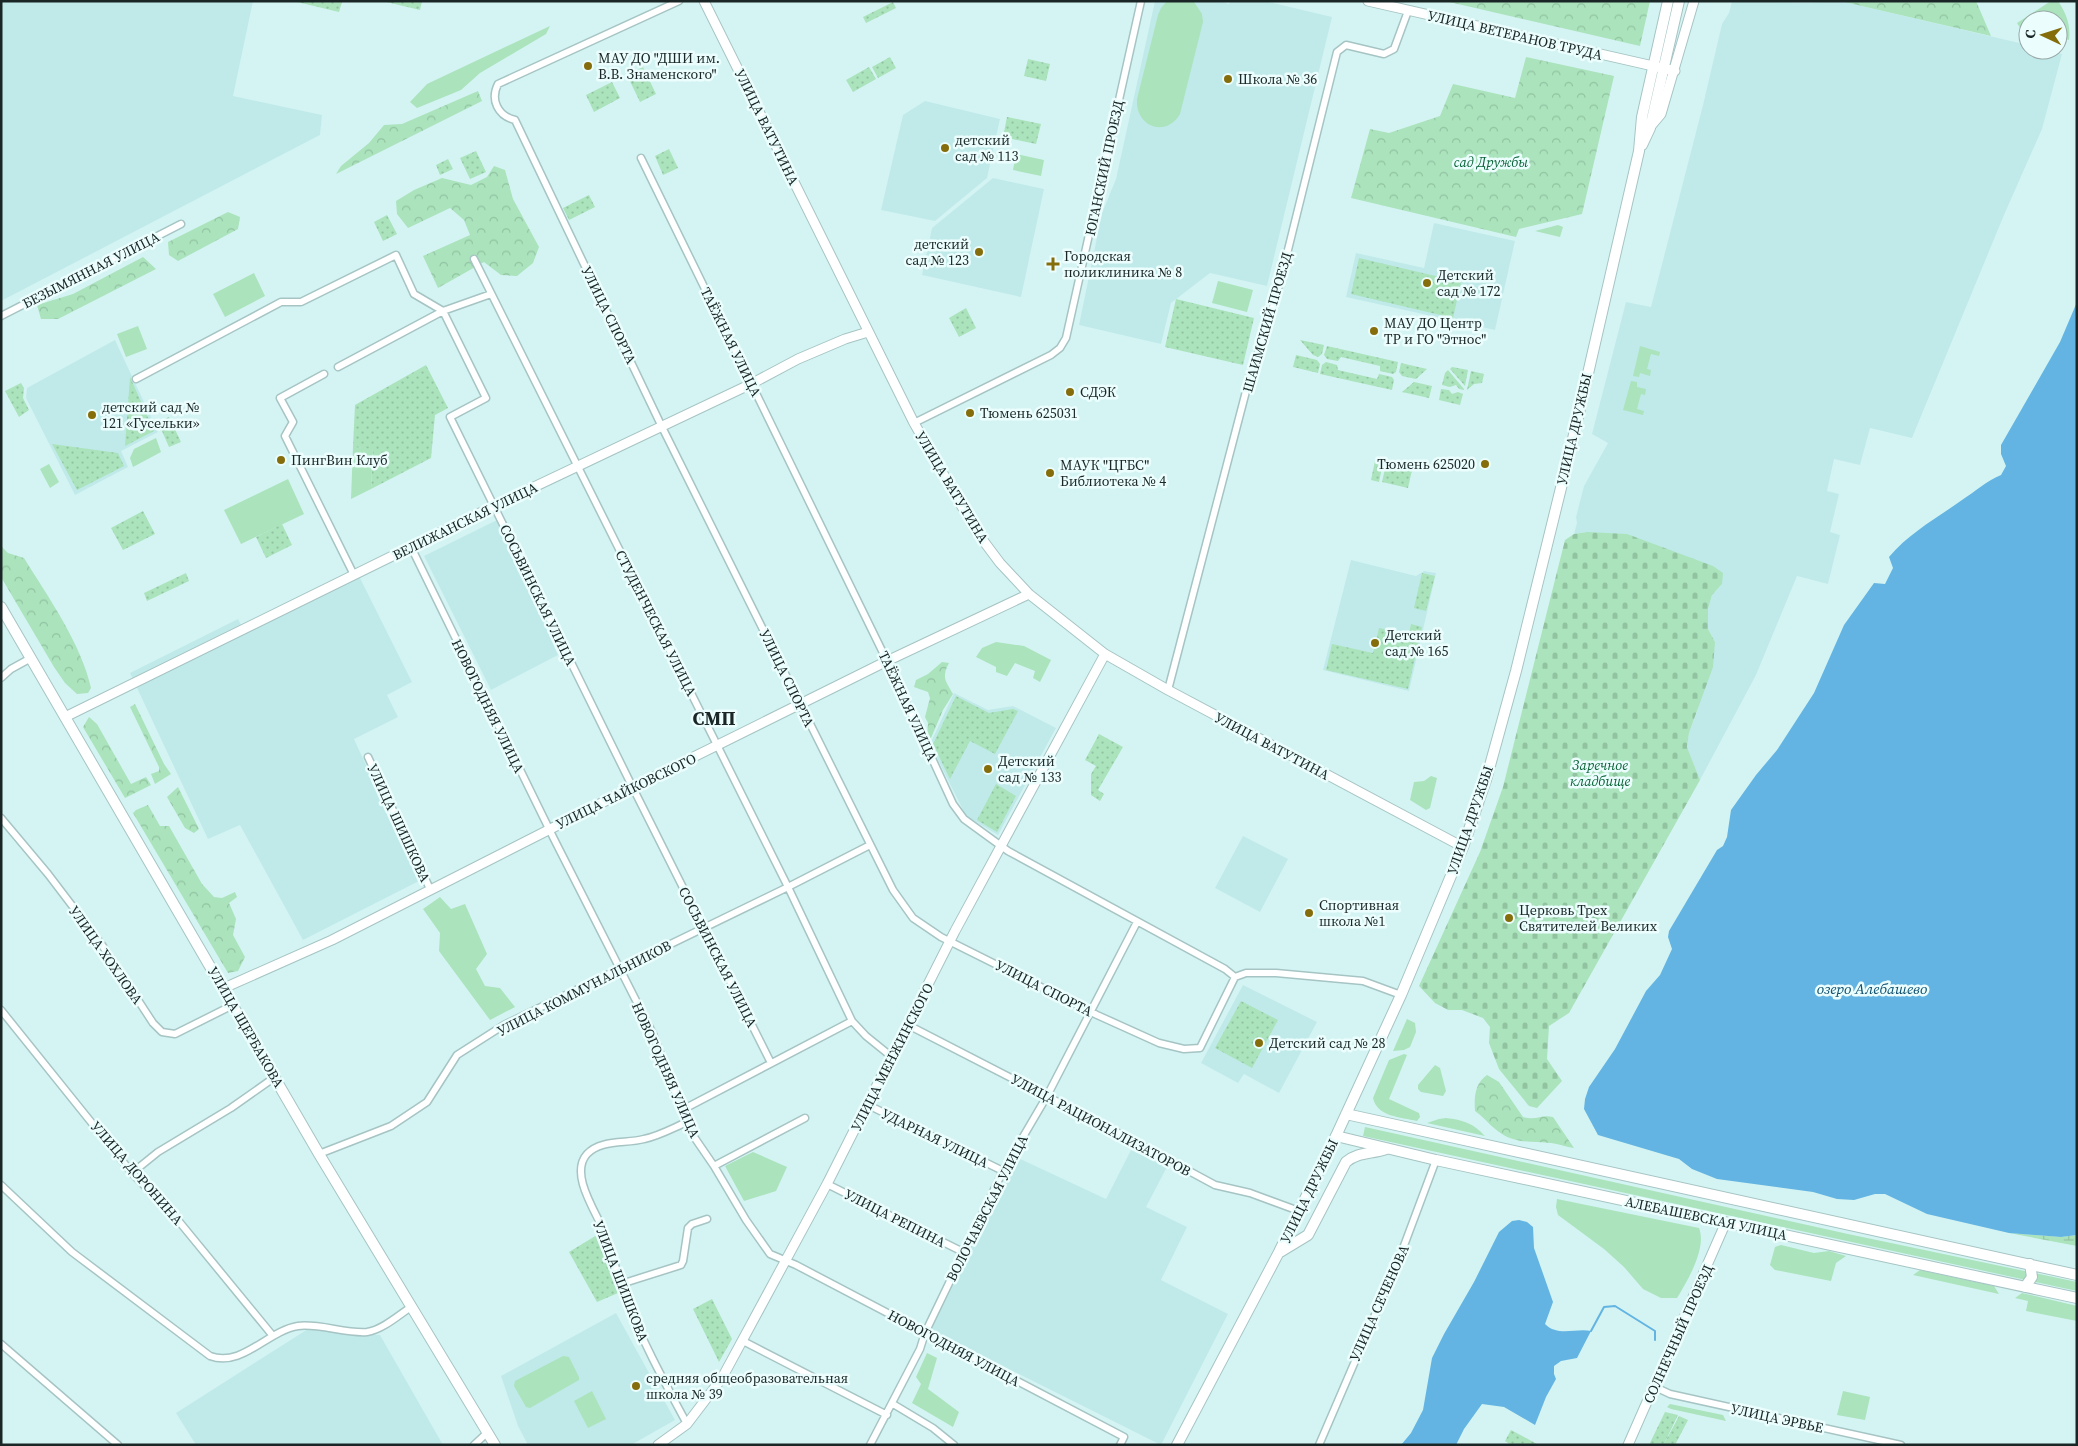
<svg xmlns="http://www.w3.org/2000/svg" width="2078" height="1446" viewBox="0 0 2078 1446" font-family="'Source Serif 4',serif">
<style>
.built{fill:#c0eae9}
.green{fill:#aae3bc}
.forest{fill:url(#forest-crowns)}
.wetland{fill:url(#wetland-marsh)}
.cemetery{fill:url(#cemetery-stones)}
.park{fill:url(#park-dots)}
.water{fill:#63b4e2}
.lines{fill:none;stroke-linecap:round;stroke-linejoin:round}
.stream{stroke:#63b4e2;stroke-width:2}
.street-casing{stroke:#a6c4c4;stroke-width:9}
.secondary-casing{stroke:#a6c4c4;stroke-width:11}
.primary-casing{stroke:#a6c4c4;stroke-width:12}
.street{stroke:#fff;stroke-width:6}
.secondary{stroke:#fff;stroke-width:9}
.primary{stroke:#fff;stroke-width:10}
.poi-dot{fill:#856d0b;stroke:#ebfefd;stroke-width:2}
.labels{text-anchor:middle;stroke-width:5;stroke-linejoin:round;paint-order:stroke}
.street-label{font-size:14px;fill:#1a2626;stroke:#ebfefd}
.poi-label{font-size:14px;fill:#1a2626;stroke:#ebfefd;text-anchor:start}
.park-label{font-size:14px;font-style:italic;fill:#096337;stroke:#ebfefd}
.water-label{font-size:15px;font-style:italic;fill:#0d4e6e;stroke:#ebfefd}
.district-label{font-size:19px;font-weight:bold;fill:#1a2626;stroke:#ebfefd}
</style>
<defs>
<pattern id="forest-crowns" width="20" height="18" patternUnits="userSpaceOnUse" patternTransform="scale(1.25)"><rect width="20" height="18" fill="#aae3bc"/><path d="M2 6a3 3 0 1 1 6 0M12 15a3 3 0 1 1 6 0" fill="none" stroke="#92c3a1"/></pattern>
<pattern id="wetland-marsh" width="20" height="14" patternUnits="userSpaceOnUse" patternTransform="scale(1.25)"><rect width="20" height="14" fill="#aae3bc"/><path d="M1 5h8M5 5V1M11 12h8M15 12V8" fill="none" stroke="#92c3a1"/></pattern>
<pattern id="cemetery-stones" width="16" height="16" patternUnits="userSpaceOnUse" patternTransform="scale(1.25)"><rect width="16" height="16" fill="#aae3bc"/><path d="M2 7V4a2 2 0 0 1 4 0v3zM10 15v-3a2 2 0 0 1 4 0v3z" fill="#92c3a1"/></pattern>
<pattern id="park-dots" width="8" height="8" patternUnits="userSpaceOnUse" patternTransform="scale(1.25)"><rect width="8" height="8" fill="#aae3bc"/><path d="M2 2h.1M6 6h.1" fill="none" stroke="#92c3a1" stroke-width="1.8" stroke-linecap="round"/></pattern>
</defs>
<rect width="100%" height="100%" fill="#d4f4f3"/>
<path class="built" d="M1,1H253L233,96L322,115L320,135L1,301Z
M1155,1H1219L1229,4L1230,1H1265L1332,17L1267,286L1210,273L1171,303L1161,344L1079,325L1102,213L1116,179Z
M1732,1L1808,3L1840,1L2028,45V50H2047L2062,54L2042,129L2004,215L1912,438L1870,428L1860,465L1834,459L1827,491L1839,494L1830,532L1840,535L1828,584L1797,576L1756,675L1700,780L1687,747L1689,733L1697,712L1715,642L1708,629V609L1712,595L1722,584L1587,532L1574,534L1577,523L1576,517L1584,486L1608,443L1592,434L1626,302L1651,307L1703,105L1722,24L1729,13Z
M925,101L1000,119L987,178L935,221L881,210L903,115Z
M993,178L1044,189L1021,297L922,275L932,228Z
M1434,223L1515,241L1495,330L1346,297L1356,253L1424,268Z
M115,340L158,432L121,451L128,467L75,495L26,398L27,388Z
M497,520L558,655L491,690L424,556Z
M1351,560L1416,576L1424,571L1436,573L1409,691L1323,670Z
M356,570L412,682L387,695L398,717L354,739L419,881L303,940L240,825L208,839L130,673L238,619L241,625Z
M954,693L988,710L1013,706L1056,728L998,835L966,816L930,744Z
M1243,836L1288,859L1260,912L1215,888Z
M1243,985L1317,1022L1279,1093L1244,1074L1238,1083L1201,1063Z
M1131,1150L1167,1167L1146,1207L1187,1227L1161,1280L1228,1314L1161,1445L931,1330L1016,1157L1106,1199Z
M616,1313L675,1420L631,1445H528L518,1426L501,1376Z
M308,1329L380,1335L443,1445H196L176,1413Z"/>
<path class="green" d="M1167,1L1194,2L1202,14L1203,22L1180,114C1166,138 1135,127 1137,99L1158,15L1161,8Z
M2051,1H2058C2066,13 2071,25 2069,40L2058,37V20H2028V32L2022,31L2017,23Z
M550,26L546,34L480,73L461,90L417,108L410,102L427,84Z
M1016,154L1044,160L1041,176L1013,170Z
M1558,225L1563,227L1560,237L1535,231Z
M254,273L265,296L225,317L213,294Z
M1218,281L1253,290L1247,312L1212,303Z
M138,326L147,349L126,357L117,334Z
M1640,346L1660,352L1659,356L1651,354L1647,369L1651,370L1650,376L1640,373L1639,377L1633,376Z
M1631,381L1637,382V387L1646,389L1645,395L1641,394L1637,409L1644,411L1643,415L1623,410Z
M156,438L161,452L133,467L130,458L134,449Z
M353,447L373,448L371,489L351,499Z
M49,464L59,482L50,488L40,469Z
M288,479L304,514L241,544L224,510Z
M996,642L1024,646L1051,660L1040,682L1033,678L1035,671L1015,663L1007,676L996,672V667L976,657L982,648Z
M1431,776L1437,778L1430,808L1426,810L1410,800L1414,782L1424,781Z
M440,897L451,909L465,904L487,954L476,969L485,986L500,988L515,1007L490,1020L439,951L440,933L423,909Z
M1407,1019L1415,1023L1416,1032L1410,1047L1404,1050L1393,1051Z
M1404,1054L1407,1055L1389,1099L1419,1113L1420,1117L1417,1121C1401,1117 1377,1117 1373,1098L1389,1060Z
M1435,1065L1440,1068L1446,1091L1443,1096L1421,1092L1418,1089V1085Z
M1446,1118C1463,1120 1473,1123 1485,1136L1427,1123L1439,1119Z
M1365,1127L1848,1234L2077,1282V1291L1363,1136Z
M753,1152L787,1167L776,1191L744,1201L725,1166Z
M1557,1199L1699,1228C1707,1248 1688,1280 1677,1298H1661L1643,1289L1624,1267L1604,1249L1558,1215L1556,1207Z
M1781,1245L1814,1253L1829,1251L1846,1256L1836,1263L1831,1281L1775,1270L1770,1265L1775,1247Z
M1920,1270L1994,1286L1999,1294L1913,1275Z
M2022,1293L2077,1306V1321L2026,1311L2028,1301L2015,1298Z
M927,1353L937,1358L928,1389L959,1412L953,1427L912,1403L921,1384L916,1377Z
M563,1356L569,1357L579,1377V1380L530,1408L526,1407L514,1386L515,1381Z
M592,1391L606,1419L588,1428L574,1401Z
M1843,1391L1870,1397L1865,1420L1837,1415Z
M1670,1404L1723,1415L1726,1421L1671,1409L1667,1407Z"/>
<path class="forest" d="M1445,1H1650L1640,46Z
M1840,1H1976L1991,36Z
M1526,57L1614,76L1582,214L1519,229L1516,237L1351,198L1370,129L1389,133L1440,116L1453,84L1515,98Z
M478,91L482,101L336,174L341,166L369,143L384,125L402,124Z
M494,166L505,170L513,199L539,247L533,263L517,276L501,275L484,262L438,288L423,256L470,235L464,220L450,208L408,228L397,214L396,201L414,190L442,178L471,185L487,177Z
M228,212L240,217L238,229L178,261L169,255L168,242Z
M143,257L156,269L58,319H41L37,305L73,294Z
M1,546L8,553L24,558C48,597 81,643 91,688L88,693L77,694L65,683L54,667L1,577Z
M942,662L949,663C941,678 946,681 953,694L943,710L931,738H927L928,723L925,717L930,698L928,692L914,687L916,680L928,674Z
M135,704L164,764L171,774L155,784L151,774L159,771V767L130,707Z
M89,717L97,724L131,784L146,777L151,785L125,798L83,727Z
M178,787L199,829L194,833L185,828L167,797Z
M148,805L160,826H169L202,884L214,897L222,898L235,892L237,897L229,903L236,919L233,935L245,957L238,971L228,973L133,813L136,810Z
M1487,1075L1499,1082L1523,1117C1538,1121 1540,1114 1553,1117L1574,1148C1566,1147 1559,1144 1551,1143C1535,1141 1517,1144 1502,1134C1492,1128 1485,1118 1475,1111C1474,1097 1475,1083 1487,1075Z"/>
<path class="wetland" d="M2009,1233L2061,1237L2077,1235V1246Z"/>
<path class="cemetery" d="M1587,532L1627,534L1713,566L1723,573L1722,584L1712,595L1708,609V629L1715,642L1713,667L1689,733L1687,747L1700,780L1569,1013L1549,1026L1547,1059L1562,1081L1537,1108L1529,1106L1499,1069L1489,1043L1490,1027L1483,1018L1462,1010H1448L1435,1003L1419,986L1480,852L1503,787L1565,540L1574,534Z"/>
<path class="park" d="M293,1H338L342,2L339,12Z
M382,1H422L420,10Z
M893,2L896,8L866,23L863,17Z
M890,57L896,68L878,78L872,67Z
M1028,59L1050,64L1046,81L1024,76Z
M643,67L656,94L640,102L627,75Z
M869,67L876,79L853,92L846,80Z
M612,82L620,98L594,112L586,95Z
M1007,117L1041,124L1036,144L1003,137Z
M669,149L678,168L663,175L655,156Z
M476,151L486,172L470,179L460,158Z
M448,159L453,169L440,175L436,165Z
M589,195L595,207L569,220L563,208Z
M387,215L397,234L383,241L374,222Z
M1359,258L1461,282L1453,318L1351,294Z
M1176,299L1254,318L1243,365L1165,347Z
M966,308L976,328L959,337L949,318Z
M1300,340L1324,345L1322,354L1318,357L1313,355Z
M1327,346L1398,362L1396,372L1393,374L1380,371V366L1341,357L1338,361L1327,359L1324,355Z
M1296,355L1317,360L1320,364L1318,373L1293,367Z
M1326,362L1337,365L1338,370L1377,379L1379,374L1392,377L1394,380L1392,390L1320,374L1322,365Z
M1401,363L1427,369L1416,379L1402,376L1399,372Z
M426,365L448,408L435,415L431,458L371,489L373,449L353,447L355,405Z
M1452,367L1468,370L1465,386L1450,369Z
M1448,370L1464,389V390L1459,389L1456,385L1450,387L1442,385L1445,373Z
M1471,371L1484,374L1482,383L1474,384L1467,390Z
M130,377L154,431L125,446Z
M1414,382L1432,386L1429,398L1402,392Z
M21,383L24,388L23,398L29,410L19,417L5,391Z
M1441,389L1449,390L1452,394L1458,392L1463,394L1460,405L1439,400Z
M169,417L181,442L169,447L158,422Z
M52,444L118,453L124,466L77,490Z
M1375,461L1383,463L1379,482L1371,480Z
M1386,464L1412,470L1408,488L1382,482Z
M143,511L155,534L123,550L111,528Z
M282,524L292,545L266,558L256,537Z
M186,573L189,581L147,601L144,593Z
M1422,573L1435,576L1426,611L1414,608Z
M1411,624L1422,627L1408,689L1326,670L1332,644L1373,653L1379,628L1409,634Z
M956,696L989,713L1013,709L1018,711L995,754L970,741L950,779L933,744Z
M1099,734L1123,747L1098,790L1104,794L1100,801L1091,795V774L1096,766L1085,760Z
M996,784L1016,796L997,832L977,820Z
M1241,1001L1278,1020L1252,1068L1215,1048Z
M597,1235L611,1261L618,1293L597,1302L569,1252Z
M712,1299L732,1339L719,1362L693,1309Z
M1665,1412L1678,1415L1664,1444L1679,1416L1688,1420L1675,1445H1649Z
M1511,1430L1539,1445H1511L1505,1441Z"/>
<path class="water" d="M2077,302V1235L2061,1237L2009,1233L1927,1214L1885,1194H1875L1854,1200L1837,1199L1813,1192L1717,1179L1692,1169L1679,1159L1598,1135L1584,1109L1585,1099L1589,1087L1615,1049L1646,991L1660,975L1672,949L1668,937L1669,931L1717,850L1723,846L1727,837L1731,810L1756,775L1777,750L1814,693L1844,625L1874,583L1885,584L1893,568L1889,557C1909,533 1937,518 1962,500C1976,491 1986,481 2001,475L2006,466L2001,454V445L2060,342Z
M1519,1220L1527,1222L1533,1227L1534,1248L1553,1302L1545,1324C1558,1337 1575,1328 1591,1331L1577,1358L1561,1361L1554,1366V1374L1556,1379L1546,1397L1535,1425L1504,1407L1482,1404L1464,1429L1456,1445H1401L1411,1433L1423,1410L1432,1358L1444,1334L1474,1282L1499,1232L1512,1221Z"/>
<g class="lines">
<path class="stream" d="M1591,1331L1604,1307L1615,1306L1655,1331V1340"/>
<g class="street-casing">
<path id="street" d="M679,1L498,84C490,100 498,116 515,120L662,427L893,890L913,918L941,937L1097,1015L1159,1043L1184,1049L1200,1048L1235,977
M641,158L887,661L953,804L964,819L1008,851L1225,969L1235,977L1246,973H1276L1363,981L1401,995
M474,259L788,887L852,1021L866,1036L892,1057
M1,316L181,224
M338,367L443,311L491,294
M324,374L280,398L293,422L285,436L354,575
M136,379L281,302H301L396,255L414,294L443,311L486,398L450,417L629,780L771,1063
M914,423L1051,355L1060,348L1066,338L1141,1
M411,547L554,839L653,1034L690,1131L714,1166L746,1220L770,1254L796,1265L1124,1437L1120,1445
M1,678L11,669L31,658
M1168,690L1250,376L1268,325L1283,270L1337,52L1346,45L1384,54L1394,49L1408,11
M368,757L430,889
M1,818L48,874L102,945L153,1023L162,1032L175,1034L233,1005
M1,1010L132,1173L177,1219L273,1336
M908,1025L1128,1138L1215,1185L1250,1193L1299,1211
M868,1105L1003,1171
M682,1110L852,1021
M319,1154L391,1126L427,1102L457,1055L504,1025L788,887L870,845
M714,1166L805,1118
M132,1173L158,1152L231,1108L275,1077
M827,1184L963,1252
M1,1185L72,1252L210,1356C242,1368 267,1331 298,1326C318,1323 347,1334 367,1332C382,1330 399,1315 411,1307
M621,1284L681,1265L683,1261L688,1228L692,1224L707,1219
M743,1341L887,1415
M1,1344L118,1445
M1655,1387L1670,1394L1901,1445
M893,1404L933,1428L954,1445
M687,1424C665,1383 642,1341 625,1297C618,1277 613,1256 606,1236C599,1216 568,1175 587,1154C601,1139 626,1144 644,1139C659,1136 673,1128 687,1122
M474,1445L488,1432
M870,1445L920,1349L925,1333L1003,1171L1047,1096L1137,922
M1319,1445L1399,1259L1436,1160"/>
</g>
<g class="secondary-casing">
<path id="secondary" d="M704,1L914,423L976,531L1000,563L1029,594L1105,654L1168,690L1463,847
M1368,1L1675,71
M1650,127L1661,114L1694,1
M65,717L494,506L751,384L798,359L845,339L868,332
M224,988L332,940L633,787L887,661L1029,594
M658,1445L687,1424L722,1378L827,1184L955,931L1105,654
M1628,1445L1726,1222"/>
</g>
<g class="primary-casing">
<path id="primary" d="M1642,145L1650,128L1679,1
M1,607L319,1154L495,1445
M1346,1114L2077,1275
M1336,1136L1436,1160L2077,1298
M1280,1252L1308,1235L1346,1162C1357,1152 1372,1154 1386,1149
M2025,1287L2032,1277L2030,1264
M1177,1445L1279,1252L1336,1136L1401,995L1463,847L1486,780L1516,671L1573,439L1639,151L1642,117L1668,1"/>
</g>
<use href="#street" class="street"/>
<use href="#secondary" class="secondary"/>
<use href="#primary" class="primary"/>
</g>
<g class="poi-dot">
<circle cx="588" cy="66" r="5"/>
<circle cx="1228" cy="79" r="5"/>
<circle cx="945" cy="148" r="5"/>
<circle cx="979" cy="252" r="5"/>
<path d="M1050.5 256.5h5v5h5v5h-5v5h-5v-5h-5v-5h5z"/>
<circle cx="1427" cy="283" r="5"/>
<circle cx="1374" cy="331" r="5"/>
<circle cx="1070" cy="392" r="5"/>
<circle cx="970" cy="413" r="5"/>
<circle cx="92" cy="415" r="5"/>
<circle cx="281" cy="460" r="5"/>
<circle cx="1485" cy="464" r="5"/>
<circle cx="1050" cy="473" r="5"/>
<circle cx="1375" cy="643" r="5"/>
<circle cx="988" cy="769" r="5"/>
<circle cx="1309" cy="913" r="5"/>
<circle cx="1509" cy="918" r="5"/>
<circle cx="1259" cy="1043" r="5"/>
<circle cx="636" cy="1386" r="5"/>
</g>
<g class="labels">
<g class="street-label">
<text transform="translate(1515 35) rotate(13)" y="5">УЛИЦА ВЕТЕРАНОВ ТРУДА</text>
<text transform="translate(767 127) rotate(64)" y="5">УЛИЦА ВАТУТИНА</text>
<text transform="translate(1104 168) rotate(-78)" y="5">ЮГАНСКИЙ ПРОЕЗД</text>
<text transform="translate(91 270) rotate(-27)" y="5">БЕЗЫМЯННАЯ УЛИЦА</text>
<text transform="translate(609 315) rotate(64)" y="5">УЛИЦА СПОРТА</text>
<text transform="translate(1267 322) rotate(-74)" y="5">ШАИМСКИЙ ПРОЕЗД</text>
<text transform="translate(731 342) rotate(64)" y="5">ТАЁЖНАЯ УЛИЦА</text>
<text transform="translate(1574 429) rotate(-77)" y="5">УЛИЦА ДРУЖБЫ</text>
<text transform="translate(952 487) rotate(59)" y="5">УЛИЦА ВАТУТИНА</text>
<text transform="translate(465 521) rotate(-26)" y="5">ВЕЛИЖАНСКАЯ УЛИЦА</text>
<text transform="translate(538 595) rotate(64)" y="5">СОСЬВИНСКАЯ УЛИЦА</text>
<text transform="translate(656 623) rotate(63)" y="5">СТУДЕНЧЕСКАЯ УЛИЦА</text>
<text transform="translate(787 678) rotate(64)" y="5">УЛИЦА СПОРТА</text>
<text transform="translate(488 706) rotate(64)" y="5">НОВОГОДНЯЯ УЛИЦА</text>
<text transform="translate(908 706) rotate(65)" y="5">ТАЁЖНАЯ УЛИЦА</text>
<text transform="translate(1272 746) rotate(28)" y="5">УЛИЦА ВАТУТИНА</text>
<text transform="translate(626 791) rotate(-26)" y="5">УЛИЦА ЧАЙКОВСКОГО</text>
<text transform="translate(1470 820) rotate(-71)" y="5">УЛИЦА ДРУЖБЫ</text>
<text transform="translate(399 823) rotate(65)" y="5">УЛИЦА ШИШКОВА</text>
<text transform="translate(106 955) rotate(55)" y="5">УЛИЦА ХОХЛОВА</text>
<text transform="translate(718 957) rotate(63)" y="5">СОСЬВИНСКАЯ УЛИЦА</text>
<text transform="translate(584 988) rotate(-27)" y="5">УЛИЦА КОММУНАЛЬНИКОВ</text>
<text transform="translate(1044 988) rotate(27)" y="5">УЛИЦА СПОРТА</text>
<text transform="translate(246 1027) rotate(60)" y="5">УЛИЦА ЩЕРБАКОВА</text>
<text transform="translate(892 1057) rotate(-63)" y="5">УЛИЦА МЕНЖИНСКОГО</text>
<text transform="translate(666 1070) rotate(66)" y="5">НОВОГОДНЯЯ УЛИЦА</text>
<text transform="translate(1101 1125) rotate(28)" y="5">УЛИЦА РАЦИОНАЛИЗАТОРОВ</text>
<text transform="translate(935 1138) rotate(26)" y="5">УДАРНАЯ УЛИЦА</text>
<text transform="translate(137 1173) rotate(49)" y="5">УЛИЦА ДОРОНИНА</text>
<text transform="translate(1309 1191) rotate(-64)" y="5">УЛИЦА ДРУЖБЫ</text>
<text transform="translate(987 1208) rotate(-63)" y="5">ВОЛОЧАЕВСКАЯ УЛИЦА</text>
<text transform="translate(895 1218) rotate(27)" y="5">УЛИЦА РЕПИНА</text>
<text transform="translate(1706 1218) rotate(12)" y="5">АЛЕБАШЕВСКАЯ УЛИЦА</text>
<text transform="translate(621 1281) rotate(69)" y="5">УЛИЦА ШИШКОВА</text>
<text transform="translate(1379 1303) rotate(-66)" y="5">УЛИЦА СЕЧЕНОВА</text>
<text transform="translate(1678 1334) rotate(-66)" y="5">СОЛНЕЧНЫЙ ПРОЕЗД</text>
<text transform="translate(954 1348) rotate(28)" y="5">НОВОГОДНЯЯ УЛИЦА</text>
<text transform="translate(1777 1418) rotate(12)" y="5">УЛИЦА ЭРВЬЕ</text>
</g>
<g class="poi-label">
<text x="598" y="63">МАУ ДО "ДШИ им.<tspan x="598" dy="16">В.В. Знаменского"</tspan></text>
<text x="1238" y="84">Школа № 36</text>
<text x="955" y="145">детский<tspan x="955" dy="16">сад № 113</tspan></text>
<text x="969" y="249" text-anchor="end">детский<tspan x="969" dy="16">сад № 123</tspan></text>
<text x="1064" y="261">Городская<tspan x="1064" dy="16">поликлиника № 8</tspan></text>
<text x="1437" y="280">Детский<tspan x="1437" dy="16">сад № 172</tspan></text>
<text x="1384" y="328">МАУ ДО Центр<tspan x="1384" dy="16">ТР и ГО "Этнос"</tspan></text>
<text x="1080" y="397">СДЭК</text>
<text x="102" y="412">детский сад №<tspan x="102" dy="16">121 «Гусельки»</tspan></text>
<text x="980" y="418">Тюмень 625031</text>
<text x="291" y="465">ПингВин Клуб</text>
<text x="1475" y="469" text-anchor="end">Тюмень 625020</text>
<text x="1060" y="470">МАУК "ЦГБС"<tspan x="1060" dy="16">Библиотека № 4</tspan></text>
<text x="1385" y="640">Детский<tspan x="1385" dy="16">сад № 165</tspan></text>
<text x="998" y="766">Детский<tspan x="998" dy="16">сад № 133</tspan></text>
<text x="1319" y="910">Спортивная<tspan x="1319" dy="16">школа №1</tspan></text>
<text x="1519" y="915">Церковь Трех<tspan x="1519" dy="16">Святителей Великих</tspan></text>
<text x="1269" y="1048">Детский сад № 28</text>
<text x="646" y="1383">средняя общеобразовательная<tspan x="646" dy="16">школа № 39</tspan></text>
</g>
<g class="park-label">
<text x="1491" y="167">сад Дружбы</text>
<text x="1600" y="770">Заречное<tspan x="1600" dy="16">кладбище</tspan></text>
</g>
<g class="water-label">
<text x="1872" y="994">озеро Алебашево</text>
</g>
<g class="district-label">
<text x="714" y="725">СМП</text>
</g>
</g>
<rect width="2078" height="1446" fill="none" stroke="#1a2626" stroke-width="5"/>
<g transform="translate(2043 35) rotate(274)"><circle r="24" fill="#ebfefd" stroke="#97a8a7"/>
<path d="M0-4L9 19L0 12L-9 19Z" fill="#856d0b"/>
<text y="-8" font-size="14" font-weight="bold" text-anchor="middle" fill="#1a2626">С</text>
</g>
</svg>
